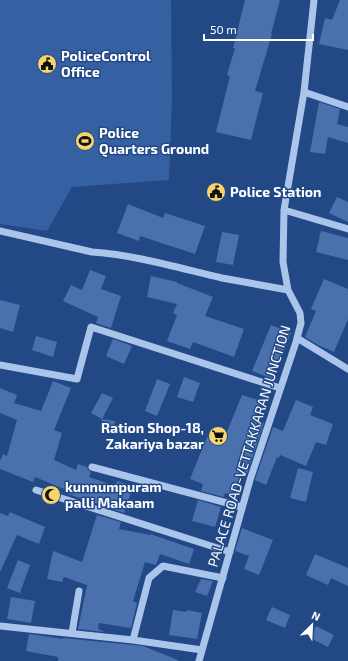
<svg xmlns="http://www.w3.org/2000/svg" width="348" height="661" viewBox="0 0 348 661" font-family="'Exo 2',sans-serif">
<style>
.green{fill:#3561a3}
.building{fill:#4a71ae}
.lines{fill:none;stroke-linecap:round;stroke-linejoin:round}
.minor{stroke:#abc4e9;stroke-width:7}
.labels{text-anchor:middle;stroke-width:3;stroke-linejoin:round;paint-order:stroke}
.poi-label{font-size:14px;font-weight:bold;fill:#fff;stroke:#224886;text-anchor:start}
.street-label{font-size:14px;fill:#fff;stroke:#224886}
</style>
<rect width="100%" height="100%" fill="#224886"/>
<path class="green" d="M0,0H171L172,101L169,180L72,187L47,231L0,224Z"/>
<path class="building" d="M245,0H280L271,34H272L255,91L263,93L251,140L216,132L230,76L227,75L235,48H233Z
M340,0H348V50L319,44L325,18L332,20Z
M319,102L340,109L337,124L348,127V143L328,137L325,154L310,152Z
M337,197L348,202V222L329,213Z
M128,204L163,218L165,213L205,226L195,254L140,236L139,241L117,233Z
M321,231L348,238V260L316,252Z
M222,232L239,235L233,265L216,262Z
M90,270L106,276L101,289L121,296L111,328L96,323L98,317L63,301L71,285L82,290Z
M151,276L177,282V283L213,297L205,316L244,329L234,357L193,342L190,349L167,341L177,315L173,313L177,304L147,297Z
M324,279L348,289V319L334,352L318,345L305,337L316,311L311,309Z
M0,300L20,305L13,332L0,328Z
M271,325L291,333L272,379L252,371Z
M36,336L57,342L53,357L32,350Z
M113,339L132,346L124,364L106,356Z
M184,377L200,383L193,402L177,397Z
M157,379L170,384L157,416L145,411Z
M53,381L71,388L54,430L62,433L54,460L76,470L78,464L87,467L88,470L91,472L89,477L115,486L117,481L133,486L124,513L68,494L69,491L35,477L33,482L0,469V461L3,454L7,456L17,420L0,413V388L17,395L14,403L41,411Z
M102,393L113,398L102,419L91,413Z
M242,395L261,401L255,420L264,423L246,477L242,475L233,496L225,493L224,497L201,491L203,484L190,479L207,437L217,443L219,438L224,439Z
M296,400L313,407L310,415L333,424L326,445L316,442L306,466L280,455L279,458L277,457L266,485L255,480L273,427L283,431Z
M102,419L115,421L113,433L100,430Z
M298,468L313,472L306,502L290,498Z
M198,500L221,507L215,527L192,521Z
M10,512L45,527L39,544L17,535L0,572V513L8,516Z
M97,515L121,522L119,529L150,535V534L194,549L189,564L160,554L156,565L145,562L133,601L137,603L131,628L99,623L98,629L105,632L78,629L87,585L64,577L62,582L47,579L53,551L82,562Z
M242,528L273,540L259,575L244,569L249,556L235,551Z
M315,554L348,568V586L331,578L328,585L306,575Z
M18,560L30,565L20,593L7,588Z
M201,579L213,581L207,596L195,592Z
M11,597L35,601L31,623L7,619Z
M272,607L290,615L285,628L266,620Z
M173,610L187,612V610L202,613L197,639L169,635Z
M316,626L334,635L328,647L310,638Z
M29,634L63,639V638L143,646L178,660V661H58V657L26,651Z"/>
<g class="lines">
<path class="minor" d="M304,92L348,107
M284,210L348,229
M0,231L92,252C136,255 179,268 222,278C244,282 266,286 288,290
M297,338L348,369
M0,365L77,379L91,327L280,388
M92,467L242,507
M36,490L230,552
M0,626L133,640L202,650
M72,633L79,591
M133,640L149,578L163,566L223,578
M199,661L250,480L296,342L301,323L300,313L288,290L283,262L284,210L304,92L314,0"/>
</g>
<defs>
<g id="civic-disc" transform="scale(1)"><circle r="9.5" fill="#f6d56d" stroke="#224886"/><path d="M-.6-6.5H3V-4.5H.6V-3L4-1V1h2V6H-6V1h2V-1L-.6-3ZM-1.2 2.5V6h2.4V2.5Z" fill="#111"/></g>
<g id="stadium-disc" transform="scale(1)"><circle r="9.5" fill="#f6d56d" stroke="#224886"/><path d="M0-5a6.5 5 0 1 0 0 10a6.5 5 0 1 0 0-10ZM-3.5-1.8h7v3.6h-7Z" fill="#111"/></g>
<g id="supermarket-disc" transform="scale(1)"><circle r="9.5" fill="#f6d56d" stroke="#224886"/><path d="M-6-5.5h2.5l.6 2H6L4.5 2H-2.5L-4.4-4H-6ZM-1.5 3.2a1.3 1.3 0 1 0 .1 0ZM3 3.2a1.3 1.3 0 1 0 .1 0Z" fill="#111"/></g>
<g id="mosque-disc" transform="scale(1)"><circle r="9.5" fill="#f6d56d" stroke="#224886"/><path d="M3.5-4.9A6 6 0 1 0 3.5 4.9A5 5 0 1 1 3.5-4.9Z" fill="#111"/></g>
</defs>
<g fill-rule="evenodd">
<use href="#civic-disc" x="47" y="64"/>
<use href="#stadium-disc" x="85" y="141"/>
<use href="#civic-disc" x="216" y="192"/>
<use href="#supermarket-disc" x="218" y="436"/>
<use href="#mosque-disc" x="51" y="495"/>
</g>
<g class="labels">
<g class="poi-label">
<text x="61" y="61">PoliceControl<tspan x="61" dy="16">Office</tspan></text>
<text x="99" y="138">Police<tspan x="99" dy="16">Quarters Ground</tspan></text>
<text x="230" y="197">Police Station</text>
<text x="204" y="433" text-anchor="end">Ration Shop-18,<tspan x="204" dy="16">Zakariya bazar</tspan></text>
<text x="65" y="492">kunnumpuram<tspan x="65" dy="16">palli Makaam</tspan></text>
</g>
<g class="street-label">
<text transform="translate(249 446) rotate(-73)" y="5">PALACE ROAD-VETTAKKARAN JUNCTION</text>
</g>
</g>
<g transform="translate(312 625) rotate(24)" stroke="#224886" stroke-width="3" paint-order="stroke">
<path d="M0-3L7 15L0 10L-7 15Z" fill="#ffffff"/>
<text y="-6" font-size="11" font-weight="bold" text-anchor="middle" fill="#ffffff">N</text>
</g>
<path d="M204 34v6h109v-6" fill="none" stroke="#ffffff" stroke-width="2"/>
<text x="210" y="34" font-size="12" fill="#ffffff" stroke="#224886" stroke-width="3" paint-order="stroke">50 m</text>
</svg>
